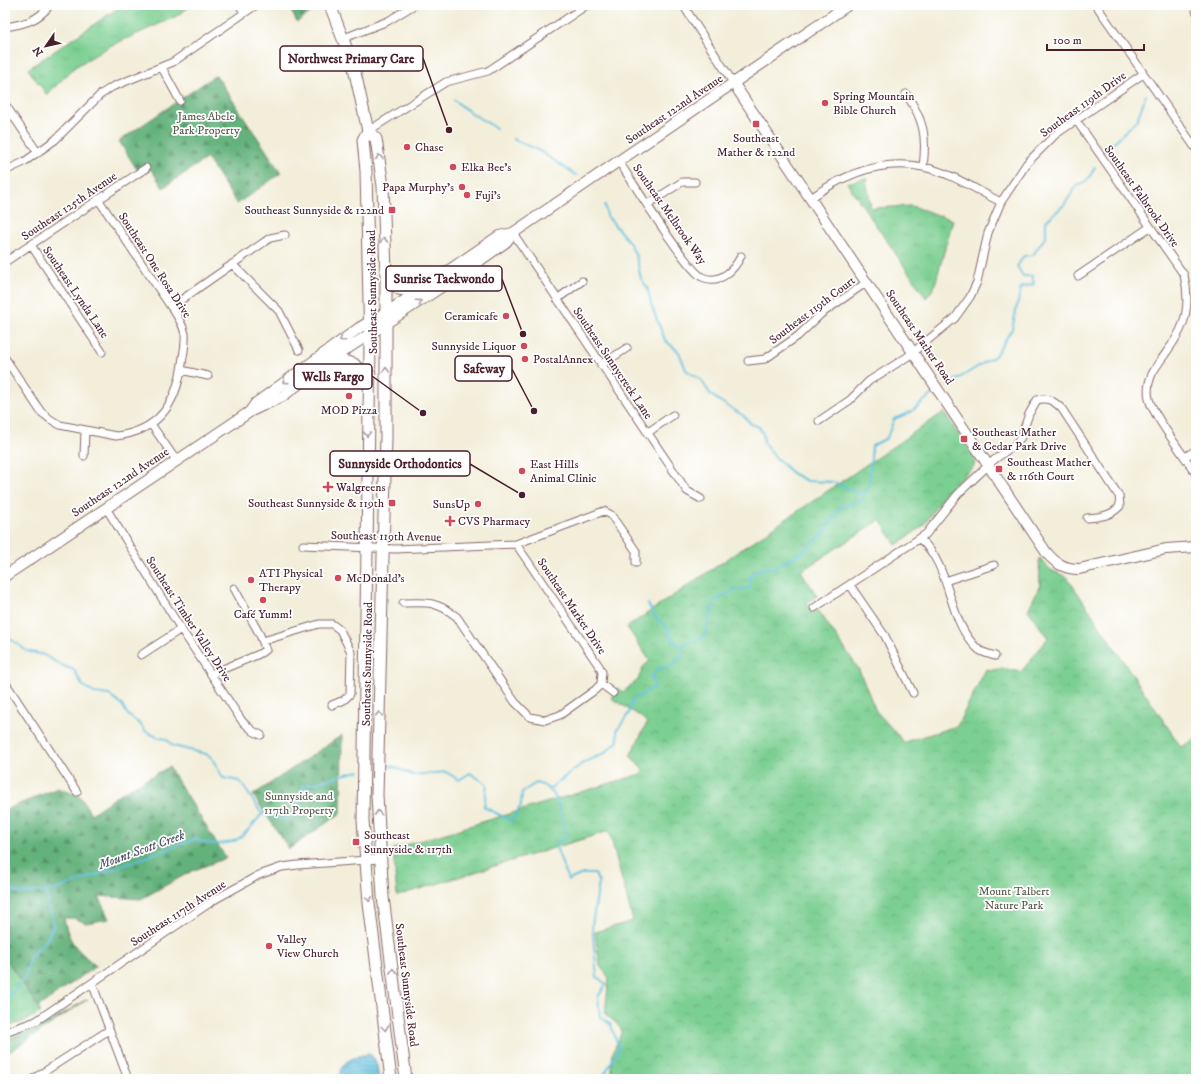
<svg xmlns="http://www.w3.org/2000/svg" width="1201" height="1084" viewBox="0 0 1201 1084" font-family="'IM FELL DW Pica',serif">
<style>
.grass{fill:url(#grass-tufts);stroke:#62775e}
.forest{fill:url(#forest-firs);stroke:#576854}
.park{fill:url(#park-crowns);stroke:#62775e}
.water{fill:url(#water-rules);stroke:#546f84}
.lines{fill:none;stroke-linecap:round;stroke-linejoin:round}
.stream{stroke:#5ebfdd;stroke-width:2}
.street-casing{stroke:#856768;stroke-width:9}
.secondary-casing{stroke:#856768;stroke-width:12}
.primary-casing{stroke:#856768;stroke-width:13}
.street{stroke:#fff;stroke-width:7}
.secondary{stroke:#fff;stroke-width:10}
.primary{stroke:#fff;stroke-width:11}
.oneway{stroke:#ae9aa0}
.poi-dot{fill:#d1495b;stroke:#fff;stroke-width:1.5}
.labels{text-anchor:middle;stroke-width:3.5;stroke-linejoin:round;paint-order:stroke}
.poi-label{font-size:12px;fill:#4a1f2b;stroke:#fff;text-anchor:start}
.street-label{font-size:12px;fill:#4a1f2b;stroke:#fff}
.park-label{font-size:12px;fill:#5b5d4f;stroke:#fff}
.water-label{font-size:13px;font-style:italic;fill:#515769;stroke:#fff}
.leader{fill:none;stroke:#4a1f2b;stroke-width:1.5}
.callout-dot{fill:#4a1f2b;stroke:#fff;stroke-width:1.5}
.callout{fill:#fff;stroke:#4a1f2b;stroke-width:1.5}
.callout-label{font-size:13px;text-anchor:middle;font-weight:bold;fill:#4a1f2b}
</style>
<defs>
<pattern id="grass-tufts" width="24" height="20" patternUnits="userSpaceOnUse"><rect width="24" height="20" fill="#7bcf92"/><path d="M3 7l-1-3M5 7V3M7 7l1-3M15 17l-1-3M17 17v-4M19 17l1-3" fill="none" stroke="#6cb17e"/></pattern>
<pattern id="forest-firs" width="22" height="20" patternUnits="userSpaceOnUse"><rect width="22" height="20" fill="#64b27c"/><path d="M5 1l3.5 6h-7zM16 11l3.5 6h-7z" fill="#549066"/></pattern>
<pattern id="park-crowns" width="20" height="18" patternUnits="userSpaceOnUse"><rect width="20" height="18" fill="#7bcf92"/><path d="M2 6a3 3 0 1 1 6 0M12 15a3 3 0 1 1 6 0" fill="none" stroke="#6cb17e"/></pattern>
<pattern id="water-rules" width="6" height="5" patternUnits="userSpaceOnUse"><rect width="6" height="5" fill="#5ebfdd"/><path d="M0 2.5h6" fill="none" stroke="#509bb3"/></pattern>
</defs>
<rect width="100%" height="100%" fill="#fff"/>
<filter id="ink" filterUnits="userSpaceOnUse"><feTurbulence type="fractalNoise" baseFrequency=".025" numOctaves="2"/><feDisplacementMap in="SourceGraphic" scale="8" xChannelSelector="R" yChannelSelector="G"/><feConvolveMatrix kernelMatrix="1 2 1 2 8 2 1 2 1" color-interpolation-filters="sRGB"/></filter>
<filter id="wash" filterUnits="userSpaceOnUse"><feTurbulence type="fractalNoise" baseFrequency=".012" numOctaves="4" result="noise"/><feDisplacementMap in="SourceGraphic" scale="16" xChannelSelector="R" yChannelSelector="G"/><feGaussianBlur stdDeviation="0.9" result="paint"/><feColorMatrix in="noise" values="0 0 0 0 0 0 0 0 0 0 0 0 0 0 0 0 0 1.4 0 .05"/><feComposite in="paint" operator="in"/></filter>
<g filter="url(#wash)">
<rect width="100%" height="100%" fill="#f3eeda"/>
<path class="grass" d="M123,5H192L175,17L110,46L75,67L47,95L28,69Z
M866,178L871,208L912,206L953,220L934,288L926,298L847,183Z"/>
<path class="forest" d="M288,5H315L317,8L297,22Z
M216,75L281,173L237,204L207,158L163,188L151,169L141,176L119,141Z
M342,735L341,813L289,849L253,795Z
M169,767L226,858L192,871L141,899L99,896L109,919L86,923L74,918H64C69,944 77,949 96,966L38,1007L5,957V810L58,788L80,796L91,814L126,790Z
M88,999L5,1055V1039L27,1032L47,1020L49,1023L85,1000Z"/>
<path class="park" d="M944,412L975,459L974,466L944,495L923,526L896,545L880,520L801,571L817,596L806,603L814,613L818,610L858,668L876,711L904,742L957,726L986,669L994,670L1002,668L1021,672L1048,638L1028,610L1040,585L1039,558L1051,570L1067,577L1181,747L1196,739V1079H612C612,1071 611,1062 613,1053C621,1029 629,1033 605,1014L609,978L600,966L595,932L633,921L609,831L397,896L393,849L644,773L638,763L630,756L647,723L640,716L611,698L617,688L623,692L638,680L643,667L650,661L627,627Z
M5,957L41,1012L23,1022L5,1027Z"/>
<path class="water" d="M369,1054C378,1058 377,1069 379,1078L340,1079C338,1062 354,1056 369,1054Z"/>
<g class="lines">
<path class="stream" d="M454,100L471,113L496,128
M513,139L538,150L576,175
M1106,150L1137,120L1146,95
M605,205L607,216L629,242L636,256L641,279L647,287L652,307L665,340L679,352L686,370L701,380L711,395L721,402L744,416L751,424L759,427L763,434L764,443L775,457L792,473L807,481L834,482L864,495
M948,385L995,356L1012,329L1021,288L1034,284L1032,276H1023L1017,266L1024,256L1033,255L1046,236V221L1064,205L1078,184C1087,185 1091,174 1095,167
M648,604L655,617L668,628C669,637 675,643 683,647
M5,635L27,651L44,655L61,665L74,670L82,685L94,693L109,695L122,705L128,715L140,724L145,731L159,738L166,739L173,746L206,754L212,758L223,778L240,781L262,814
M382,768L392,766L413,775L446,772L459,780L470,773L487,784L484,807L512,821L521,805L522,792L536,783C561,788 561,817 567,837L555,844L568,880L583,874H595L599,883L592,925L597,977L606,984L598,997L600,1016L611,1025L619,1048L602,1079
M549,789L583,763L605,753L618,741L617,730L629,713L632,701L655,686L651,677L658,669L671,666L682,657L684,645L705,637L714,601L735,590L750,588V576L761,568H773L801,553L826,531L840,507L861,501L869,484L872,446L887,438L894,419L911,412L931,395
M5,887L19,893L52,891L196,839C206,846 227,845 238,839C247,833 255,822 262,814L287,820L294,813L304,785C323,783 340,774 360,771
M5,1001L25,977L30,957L47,939L53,926L46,891"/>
</g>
</g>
<g filter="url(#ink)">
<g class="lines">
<g class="street-casing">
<path id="street" d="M239,5L244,12
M683,5L734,84
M1096,5L1196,149
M1196,5V11
M5,27C24,24 38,21 50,5
M344,38L388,21L414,5
M162,68L180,101
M906,94C924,120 927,136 923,167
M5,104L38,153
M1076,120L1184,275C1201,347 1140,357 1149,399C1152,414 1186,458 1196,474
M368,131L446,82L488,71L587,5
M619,162C633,182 686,269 702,277C720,285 734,270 741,256
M5,171L24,162L55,140L100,95L112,87L173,62L256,5
M811,198C844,174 882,159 923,167C950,172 976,190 1001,202
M648,204L682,182H695
M513,233L687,491L701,499
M31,245L102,352
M5,262L146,168
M232,264L279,311L299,350
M1078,276L1150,227
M557,299L582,281
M171,307L270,238L285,235
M5,358L41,412L50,419L60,425L116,436C158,431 176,405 182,364C183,355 186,344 185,334C183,324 177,315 171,307L98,199
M748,361L765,359L798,336L821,314L867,282
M601,365L627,348
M181,370L208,376
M819,421L850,400L869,381L907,357L955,318L970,297L977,282L988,233L1001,202L1027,163L1056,134L1143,74
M151,424L176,460
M647,433L673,415
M84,456L85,431
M1185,457L1196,450
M106,508L181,629L242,721L253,731L261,735
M920,539C953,568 946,620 978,649C982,653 990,654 995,656
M516,544L599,666L602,672L601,684
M303,545L395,549L516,544L604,511L611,515L636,551V563
M945,581L994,565
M850,585L885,636L913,693
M403,603C427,602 437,601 457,617L515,702L530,717L545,720L560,715L595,690L601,684
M814,608L926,534L958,494L994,460L1017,443L1021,437L1029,414L1037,400C1048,397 1054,401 1062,409L1119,496L1120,506C1111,516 1100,517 1087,518
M263,641L319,624H332L340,630L351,652L350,694L344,700L332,705
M141,655L181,629
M211,674L257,655L266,650L260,635L234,588
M5,682L77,792
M601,684L613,693
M92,983L128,1079
M5,1032L36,1021L214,900L259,875L282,867L298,865L380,859
M33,1079L109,1030"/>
</g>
<g class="secondary-casing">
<path id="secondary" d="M734,84L1046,552C1055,563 1064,569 1079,569L1166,549L1196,547
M251,410L256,403L359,328L398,305L499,236L513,233
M5,576L251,411L283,396L333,358L458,276L506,242L513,233L848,5"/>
</g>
<g class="primary-casing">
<path id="primary" d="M330,5L354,68L368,131L376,139L383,186L386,273V437L377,795L383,897L406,1079
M368,131L363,140L366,171L370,345L363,820L369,903L391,1079
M386,273L399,289L418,292
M333,358L354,364L368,381"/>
</g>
<use href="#street" class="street"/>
<use href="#secondary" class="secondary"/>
<use href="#primary" class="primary"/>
</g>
<defs><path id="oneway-chevron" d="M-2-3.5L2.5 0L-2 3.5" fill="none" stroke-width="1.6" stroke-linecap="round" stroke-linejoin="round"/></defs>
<g class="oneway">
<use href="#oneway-chevron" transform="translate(379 157) rotate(-99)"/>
<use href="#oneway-chevron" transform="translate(384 240) rotate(-92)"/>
<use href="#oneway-chevron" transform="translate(419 302) rotate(-34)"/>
<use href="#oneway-chevron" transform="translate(342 339) rotate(145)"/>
<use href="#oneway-chevron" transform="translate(386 370) rotate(-90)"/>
<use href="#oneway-chevron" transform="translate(285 381) rotate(144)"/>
<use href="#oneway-chevron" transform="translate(367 434) rotate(91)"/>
<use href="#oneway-chevron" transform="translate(379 714) rotate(-88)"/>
<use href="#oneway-chevron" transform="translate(378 813) rotate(-93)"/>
<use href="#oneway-chevron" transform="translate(369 899) rotate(85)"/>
<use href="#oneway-chevron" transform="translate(393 971) rotate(-97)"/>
<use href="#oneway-chevron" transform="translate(385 1028) rotate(83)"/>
</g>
</g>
<g class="poi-dot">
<circle cx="825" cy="103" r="4"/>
<rect x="752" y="120" width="8" height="8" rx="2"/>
<circle cx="407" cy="147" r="4"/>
<circle cx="453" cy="167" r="4"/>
<circle cx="462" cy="187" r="4"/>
<circle cx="467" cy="195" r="4"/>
<rect x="388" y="206" width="8" height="8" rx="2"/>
<circle cx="506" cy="316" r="4"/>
<circle cx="524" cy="346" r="4"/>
<circle cx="525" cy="359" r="4"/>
<circle cx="349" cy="396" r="4"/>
<rect x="960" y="435" width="8" height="8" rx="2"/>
<rect x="995" y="465" width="8" height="8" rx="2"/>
<circle cx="522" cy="471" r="4"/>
<path d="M326 481h4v4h4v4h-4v4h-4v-4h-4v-4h4z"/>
<rect x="388" y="499" width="8" height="8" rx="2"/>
<circle cx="478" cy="504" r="4"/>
<path d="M448 515h4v4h4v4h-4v4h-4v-4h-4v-4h4z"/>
<circle cx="338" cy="578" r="4"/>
<circle cx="251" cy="580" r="4"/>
<circle cx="263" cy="600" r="4"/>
<rect x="352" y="838" width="8" height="8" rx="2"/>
<circle cx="269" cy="946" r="4"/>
</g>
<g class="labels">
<g class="poi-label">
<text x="833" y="100">Spring Mountain<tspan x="833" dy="14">Bible Church</tspan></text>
<text x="756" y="142" text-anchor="middle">Southeast<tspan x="756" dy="14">Mather &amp; 122nd</tspan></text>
<text x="415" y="151">Chase</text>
<text x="461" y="171">Elka Bee's</text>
<text x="454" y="191" text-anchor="end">Papa Murphy's</text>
<text x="475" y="199">Fuji's</text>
<text x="384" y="214" text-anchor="end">Southeast Sunnyside &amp; 122nd</text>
<text x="498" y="320" text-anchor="end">Ceramicafe</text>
<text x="516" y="350" text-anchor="end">Sunnyside Liquor</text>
<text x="533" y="363">PostalAnnex</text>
<text x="349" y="414" text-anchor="middle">MOD Pizza</text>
<text x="972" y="436">Southeast Mather<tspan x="972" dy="14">&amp; Cedar Park Drive</tspan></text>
<text x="1007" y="466">Southeast Mather<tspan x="1007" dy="14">&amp; 116th Court</tspan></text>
<text x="530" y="468">East Hills<tspan x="530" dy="14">Animal Clinic</tspan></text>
<text x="336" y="491">Walgreens</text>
<text x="384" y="507" text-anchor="end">Southeast Sunnyside &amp; 119th</text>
<text x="470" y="508" text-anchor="end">SunsUp</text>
<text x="458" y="525">CVS Pharmacy</text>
<text x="259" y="577">ATI Physical<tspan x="259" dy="14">Therapy</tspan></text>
<text x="346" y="582">McDonald's</text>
<text x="263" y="618" text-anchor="middle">Café Yumm!</text>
<text x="364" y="839">Southeast<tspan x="364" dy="14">Sunnyside &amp; 117th</tspan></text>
<text x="277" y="943">Valley<tspan x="277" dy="14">View Church</tspan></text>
</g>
<g class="street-label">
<text transform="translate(1083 104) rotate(-36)" y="4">Southeast 119th Drive</text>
<text transform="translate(674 109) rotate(-34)" y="4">Southeast 122nd Avenue</text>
<text transform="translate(1142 196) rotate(55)" y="4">Southeast Falbrook Drive</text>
<text transform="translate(69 206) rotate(-34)" y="4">Southeast 125th Avenue</text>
<text transform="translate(670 214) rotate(55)" y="4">Southeast Melbrook Way</text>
<text transform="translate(155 265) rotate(57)" y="4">Southeast One Rosa Drive</text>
<text transform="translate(76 292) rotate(56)" y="4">Southeast Lynda Lane</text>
<text transform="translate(372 292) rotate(-91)" y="4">Southeast Sunnyside Road</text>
<text transform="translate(812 310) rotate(-37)" y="4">Southeast 119th Court</text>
<text transform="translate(920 337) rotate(56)" y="4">Southeast Mather Road</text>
<text transform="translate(613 363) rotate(56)" y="4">Southeast Sunnycreek Lane</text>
<text transform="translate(120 482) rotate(-34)" y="4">Southeast 122nd Avenue</text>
<text transform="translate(386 536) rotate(1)" y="4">Southeast 119th Avenue</text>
<text transform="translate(572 606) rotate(56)" y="4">Southeast Market Drive</text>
<text transform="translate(189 619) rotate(57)" y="4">Southeast Timber Valley Drive</text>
<text transform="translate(367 664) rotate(-89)" y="4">Southeast Sunnyside Road</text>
<text transform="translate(178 913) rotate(-33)" y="4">Southeast 117th Avenue</text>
<text transform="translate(407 985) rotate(83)" y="4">Southeast Sunnyside Road</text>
</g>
<g class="park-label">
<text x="206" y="120">James Abele<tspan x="206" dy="14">Park Property</tspan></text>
<text x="299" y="800">Sunnyside and<tspan x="299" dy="14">117th Property</tspan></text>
<text x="1014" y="895">Mount Talbert<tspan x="1014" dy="14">Nature Park</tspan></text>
</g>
<g class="water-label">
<text transform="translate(141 849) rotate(-20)" y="5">Mount Scott Creek</text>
</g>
</g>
<path class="leader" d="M449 130L423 58M523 334L502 279M534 411L512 369M423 413L372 376M522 495L470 464"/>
<g class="callout-dot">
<circle cx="449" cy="130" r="4"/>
<circle cx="523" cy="334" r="4"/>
<circle cx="534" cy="411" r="4"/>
<circle cx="423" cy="413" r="4"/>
<circle cx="522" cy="495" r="4"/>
</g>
<g class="callout">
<rect x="280" y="46" width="143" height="25" rx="4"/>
<rect x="386" y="266" width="116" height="25" rx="4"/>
<rect x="455" y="356" width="57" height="25" rx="4"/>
<rect x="294" y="364" width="78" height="25" rx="4"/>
<rect x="330" y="451" width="140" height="25" rx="4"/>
</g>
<g class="callout-label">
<text x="351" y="63">Northwest Primary Care</text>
<text x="444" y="283">Sunrise Taekwondo</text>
<text x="484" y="373">Safeway</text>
<text x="333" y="381">Wells Fargo</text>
<text x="400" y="468">Sunnyside Orthodontics</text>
</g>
<rect width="1201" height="1084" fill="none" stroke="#fff" stroke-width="20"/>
<g transform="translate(46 46) rotate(236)" stroke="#ffffff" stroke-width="3" paint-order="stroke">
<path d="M0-3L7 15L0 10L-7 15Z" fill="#4a1f2b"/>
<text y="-6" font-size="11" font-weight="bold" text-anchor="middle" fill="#4a1f2b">N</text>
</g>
<path d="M1047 44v6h97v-6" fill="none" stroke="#4a1f2b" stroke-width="2"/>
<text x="1053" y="44" font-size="12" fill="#4a1f2b" stroke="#ffffff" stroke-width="3" paint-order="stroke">100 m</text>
</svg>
